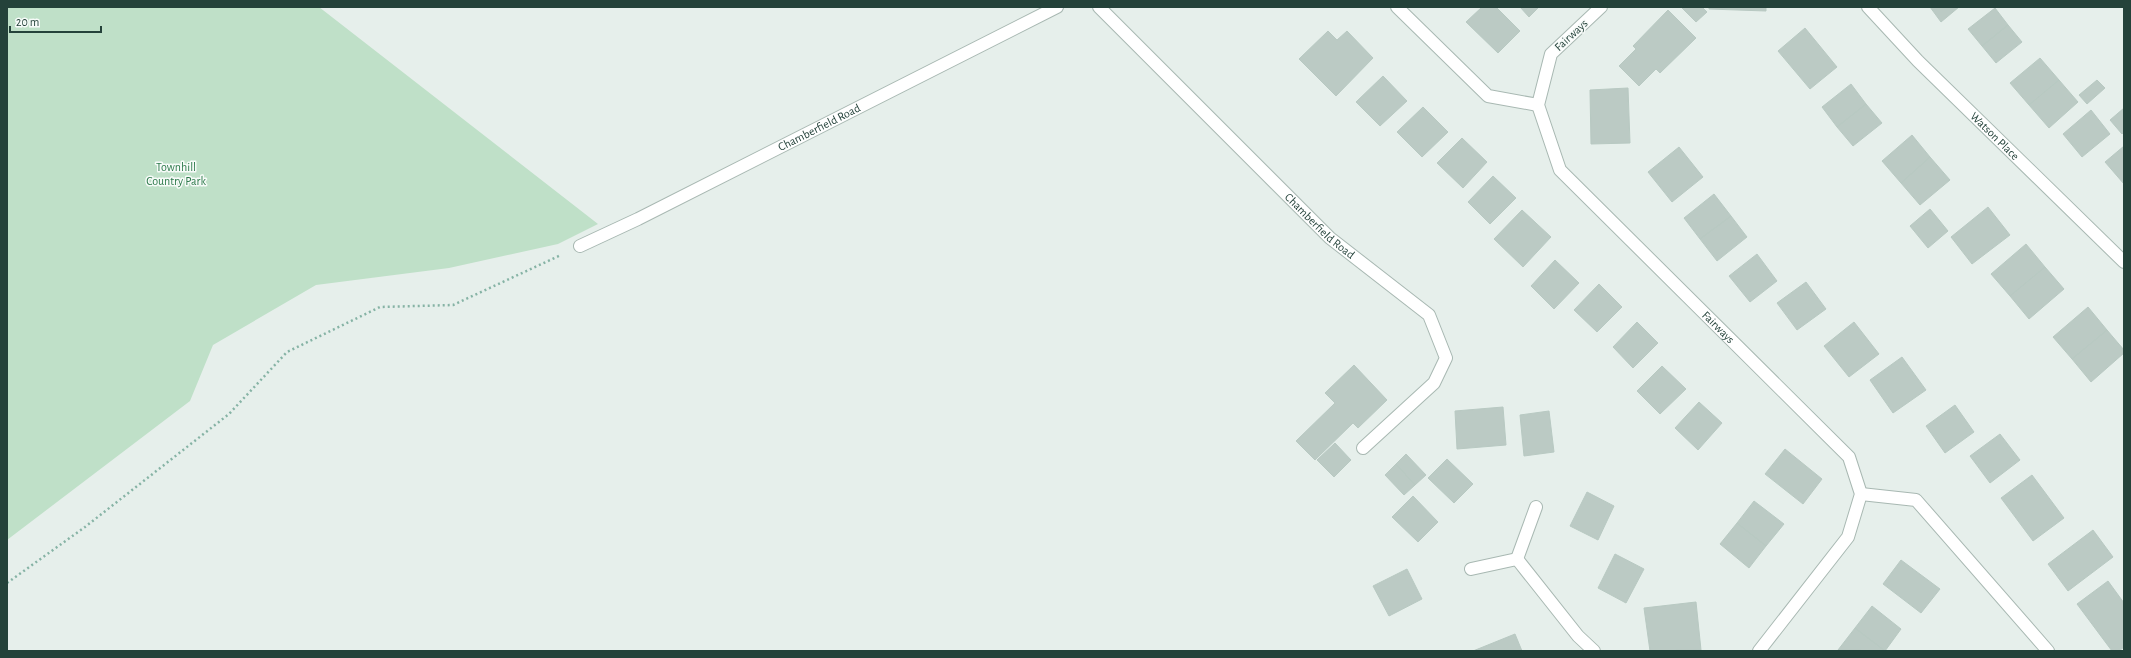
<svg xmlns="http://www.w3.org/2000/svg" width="2131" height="658" viewBox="0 0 2131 658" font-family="'Alegreya Sans',sans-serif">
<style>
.green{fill:#bfe0c8}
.building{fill:#bbcac4;stroke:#b8c9c2}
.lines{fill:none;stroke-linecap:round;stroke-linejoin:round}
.service-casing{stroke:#a8b8b2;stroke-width:14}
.minor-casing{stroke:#a8b8b2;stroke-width:14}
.path{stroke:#86b3a5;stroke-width:2.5;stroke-dasharray:2 3;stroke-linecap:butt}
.service{stroke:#fff;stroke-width:12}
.minor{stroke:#fff;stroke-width:12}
.labels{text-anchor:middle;stroke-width:3;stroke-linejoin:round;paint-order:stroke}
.street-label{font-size:12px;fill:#24423a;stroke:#f7fbf9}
.park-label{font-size:12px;fill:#2d7a4b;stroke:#f7fbf9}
</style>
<rect width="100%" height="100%" fill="#e6efeb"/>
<path class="green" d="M7,7H319L598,224L558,244L449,268L316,285L213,345L190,401L7,540Z"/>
<path class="building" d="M1482,7H1496L1520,31L1498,53L1466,22Z
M1520,7H1539L1529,17Z
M1681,7H1702L1707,12L1696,22Z
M1709,7H1766V11L1709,9Z
M1930,7H1959L1941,22Z
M1995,8L2008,25L1982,46L1968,29Z
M1668,10L1696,38L1660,73L1656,69L1639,86L1619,66L1636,49L1633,46Z
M2008,25L2022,42L1996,63L1982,46Z
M1805,28L1837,67L1810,89L1778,51Z
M1328,31L1337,40L1347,31L1373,58L1336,96L1299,59Z
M2040,58L2059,80L2029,105L2010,83Z
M1383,76L1407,101L1380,126L1356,102Z
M2059,80L2078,102L2049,128L2029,105Z
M2097,80L2105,88L2087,104L2079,95Z
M1851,84L1866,104L1837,127L1822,107Z
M1628,88L1630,143L1591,144L1590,90Z
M1866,104L1882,123L1853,146L1837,127Z
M1423,107L1448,132L1422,157L1397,132Z
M2124,108V132L2122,134L2110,120Z
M2091,110L2110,134L2082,157L2063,134Z
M1912,135L1930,157L1901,183L1882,161Z
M1462,138L1487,162L1463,188L1437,163Z
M2124,146V184L2105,162Z
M1679,147L1703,177L1672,202L1648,172Z
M1930,157L1950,180L1920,205L1901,183Z
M1493,176L1516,198L1490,224L1468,202Z
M1714,194L1731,216L1700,239L1684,218Z
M1988,207L2010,235L1972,264L1951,237Z
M1930,209L1948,231L1928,248L1910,226Z
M1522,210L1551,237L1523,267L1494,239Z
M1731,216L1747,237L1717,261L1700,239Z
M2026,244L2045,267L2010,296L1991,274Z
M1757,254L1777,281L1750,302L1729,276Z
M1555,260L1579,283L1554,309L1531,286Z
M2045,267L2064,289L2029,319L2010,296Z
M1806,282L1826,309L1797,330L1777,303Z
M1599,284L1622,307L1597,332L1574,310Z
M2088,307L2107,330L2072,359L2053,337Z
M1637,322L1658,343L1633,368L1613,347Z
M1854,322L1879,354L1849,377L1824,346Z
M2107,330L2124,350V353L2091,382L2072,359Z
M1902,357L1926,390L1893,413L1870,380Z
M1354,365L1387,400L1358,428L1353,423L1315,460L1296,441L1335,403L1325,393Z
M1662,366L1686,389L1660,414L1637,391Z
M1699,402L1722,423L1698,450L1675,428Z
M1955,405L1974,432L1945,453L1926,426Z
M1503,407L1506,445L1457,449L1455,411Z
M1549,411L1554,452L1524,456L1520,415Z
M2000,434L2020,460L1990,483L1970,456Z
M1335,443L1351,460L1334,477L1317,460Z
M1785,449L1822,479L1803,504L1765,474Z
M1406,454L1426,475L1415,485L1396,464Z
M1447,459L1473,484L1454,503L1428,478Z
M1396,464L1415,485L1404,495L1385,475Z
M2032,475L2064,518L2033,541L2001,498Z
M1587,492L1614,506L1598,540L1570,526Z
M1413,496L1438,522L1418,542L1392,517Z
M1754,501L1784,524L1766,546L1737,523Z
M1737,523L1766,546L1749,568L1720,544Z
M2093,530L2113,557L2068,591L2048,564Z
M1615,554L1644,569L1626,603L1598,588Z
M1901,560L1940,589L1921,613L1883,584Z
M1407,569L1422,599L1389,616L1373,586Z
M2108,581L2124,603V647L2119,651H2112L2077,604Z
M1696,602L1701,650L1650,651L1644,608Z
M1872,606L1901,629L1885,651L1855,628Z
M1855,628L1885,651L1838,650Z
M1515,634L1522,651H1473Z"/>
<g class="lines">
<g class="service-casing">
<g id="service">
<path id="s1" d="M1099,7L1330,238L1429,315L1446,358L1434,383L1363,448"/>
</g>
</g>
<g class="minor-casing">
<g id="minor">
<path d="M1397,7L1488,96L1538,105"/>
<path id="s2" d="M1601,7L1551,54L1538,105L1560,170L1849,457L1861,494L1848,537L1759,651"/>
<path id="s3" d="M1868,7L1918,61L2124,262"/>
<path id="s4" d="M580,246L638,219L1057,7"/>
<path d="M1861,494L1916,500L2048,651"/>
<path d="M1517,559L1536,507"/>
<path d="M1471,569L1517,559L1578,636L1594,651"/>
</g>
</g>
<path class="path" d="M7,583L85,527L229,414L287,352L380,307L453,305L561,255"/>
<use href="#service" class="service"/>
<use href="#minor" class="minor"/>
</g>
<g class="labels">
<g class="street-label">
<text transform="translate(1571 35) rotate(-43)" y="4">Fairways</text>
<text dy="4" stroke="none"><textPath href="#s4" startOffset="267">Chamberfield Road</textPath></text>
<text dy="4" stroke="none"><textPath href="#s3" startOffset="181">Watson Place</textPath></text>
<text dy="4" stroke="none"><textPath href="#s1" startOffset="311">Chamberfield Road</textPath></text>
<text dy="4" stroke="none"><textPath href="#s2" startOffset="413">Fairways</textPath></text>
</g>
<g class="park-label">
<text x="176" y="171">Townhill<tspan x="176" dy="14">Country Park</tspan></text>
</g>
</g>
<rect width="2131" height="658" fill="none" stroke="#24423a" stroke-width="16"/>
<path d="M10 26v6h91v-6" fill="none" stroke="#24423a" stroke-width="2"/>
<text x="16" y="26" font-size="12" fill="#24423a" stroke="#f7fbf9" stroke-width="3" paint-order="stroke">20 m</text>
</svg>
